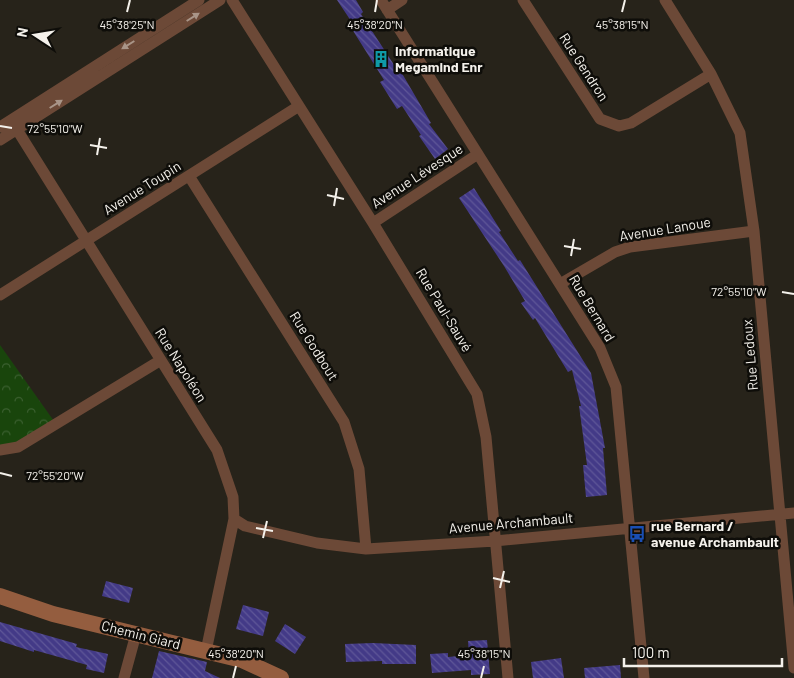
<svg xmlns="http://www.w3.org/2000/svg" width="794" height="678" viewBox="0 0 794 678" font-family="Barlow,sans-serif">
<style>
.park{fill:url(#park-crowns)}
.building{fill:url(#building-back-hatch)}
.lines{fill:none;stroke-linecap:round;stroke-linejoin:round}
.street{stroke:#6c4937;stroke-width:11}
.secondary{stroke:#945d3f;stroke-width:16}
.oneway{fill:#a99588}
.ticks{fill:none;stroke:#f4f1eb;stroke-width:2}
.labels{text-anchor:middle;stroke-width:5;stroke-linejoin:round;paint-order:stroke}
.poi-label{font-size:14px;font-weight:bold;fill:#f4f1eb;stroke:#0e0d09;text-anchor:start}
.street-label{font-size:14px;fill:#f4f1eb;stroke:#0e0d09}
.ticks-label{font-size:12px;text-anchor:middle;fill:#f4f1eb;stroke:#0e0d09;stroke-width:5;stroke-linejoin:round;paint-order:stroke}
</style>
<defs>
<pattern id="park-crowns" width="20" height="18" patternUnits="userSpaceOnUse" patternTransform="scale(1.25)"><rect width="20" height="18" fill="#19450c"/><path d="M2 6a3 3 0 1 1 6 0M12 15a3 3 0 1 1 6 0" fill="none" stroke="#3b6030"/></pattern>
<pattern id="building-back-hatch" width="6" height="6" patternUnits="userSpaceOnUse" patternTransform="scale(1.25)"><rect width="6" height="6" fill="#433a87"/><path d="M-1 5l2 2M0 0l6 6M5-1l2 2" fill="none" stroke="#5f5798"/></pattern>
</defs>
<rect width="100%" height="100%" fill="#27231a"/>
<path class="park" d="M0,345L56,424L0,450Z"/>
<path class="building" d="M337,0H356L363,12L361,14L398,71L400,70L431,123L429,124L448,149L435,159L419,136L421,135L402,106L397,109L380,82L384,80L350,26L353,24Z
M474,188L501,231L499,232L518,261L520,260L591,373L605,448H603L607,495L586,497L583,465H587L579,406H581L572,370L568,372L535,318L533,320L521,303L525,301L504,266L459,198Z
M106,581L133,588L129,603L102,596Z
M243,605L269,612L263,636L236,629Z
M0,622L77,644L76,647L108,654L104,673L86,669L87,665L34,650V652L0,641Z
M285,624L306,637L295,654L275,641Z
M487,640L490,674L471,675V670L432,673L430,654L448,653V657L469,655L468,641Z
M373,643L416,645V664H382V661L346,662L345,644Z
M159,651L207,662L205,671L220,678H152Z
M561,658L564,678H533L531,662Z
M620,665L621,678H585L584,668Z"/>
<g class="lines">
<path class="street" d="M232,0L373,223L477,394L486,437L508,678
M381,0L600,348L616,387L644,678
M523,0L600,119L619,126L631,123L711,74
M665,0L711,74L740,133L754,231L794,668
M387,10L402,0
M11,120L217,450L233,497L234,519L206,651
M0,127L199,0
M0,140L220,0
M189,176L344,422L359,469L366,549
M373,223L478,154
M560,284L615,252L630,247L754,231
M0,295L299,106
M0,450L18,447L161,360
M234,519L245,526L317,543L366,549L495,541L794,513
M124,678L136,634"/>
<path class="secondary" d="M0,596L53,614L242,660L281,678"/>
</g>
<defs><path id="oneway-solid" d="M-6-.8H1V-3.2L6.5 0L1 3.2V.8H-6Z" transform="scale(1.25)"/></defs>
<g class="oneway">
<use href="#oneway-solid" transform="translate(193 17) rotate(-32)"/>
<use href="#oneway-solid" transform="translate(128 45) rotate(148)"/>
<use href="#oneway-solid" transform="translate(56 104) rotate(-32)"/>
</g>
<path class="ticks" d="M127,12L130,0M375,12L377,0M622,12L625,0M0,126L12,128M90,145L107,148M97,155L100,138M327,195L344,199M334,206L337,188M564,246L581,249M571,256L574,239M782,292L794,294M0,473L12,476M256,528L273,531M263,538L267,521M493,578L510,582M500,588L504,571M233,678L236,666M481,678L484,666"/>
<defs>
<g id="building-bare" transform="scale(1.35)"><path d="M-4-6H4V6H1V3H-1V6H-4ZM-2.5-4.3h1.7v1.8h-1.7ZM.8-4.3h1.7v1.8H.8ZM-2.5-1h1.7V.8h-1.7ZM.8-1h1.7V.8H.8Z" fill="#0f9aa8" stroke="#0e0d09" stroke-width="2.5" paint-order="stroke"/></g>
<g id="bus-bare" transform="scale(1.35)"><path d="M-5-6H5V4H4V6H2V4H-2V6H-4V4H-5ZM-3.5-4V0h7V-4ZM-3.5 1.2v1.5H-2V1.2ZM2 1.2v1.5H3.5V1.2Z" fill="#1a4fb4" stroke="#0e0d09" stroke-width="2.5" paint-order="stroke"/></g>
</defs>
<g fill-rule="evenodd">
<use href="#building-bare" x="381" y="59"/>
<use href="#bus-bare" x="637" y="534"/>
</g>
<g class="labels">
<g class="poi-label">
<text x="395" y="56">Informatique<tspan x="395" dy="16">Megamind Enr</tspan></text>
<text x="651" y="531">rue Bernard /<tspan x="651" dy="16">avenue Archambault</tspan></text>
</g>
<g class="street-label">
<text transform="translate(584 67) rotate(57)" y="5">Rue Gendron</text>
<text transform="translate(417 176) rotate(-33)" y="5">Avenue Lévesque</text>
<text transform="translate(142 188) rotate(-32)" y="5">Avenue Toupin</text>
<text transform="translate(665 229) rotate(-9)" y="5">Avenue Lanoue</text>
<text transform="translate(592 308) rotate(59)" y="5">Rue Bernard</text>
<text transform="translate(444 310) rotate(59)" y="5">Rue Paul-Sauvé</text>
<text transform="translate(314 346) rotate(58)" y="5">Rue Godbout</text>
<text transform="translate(750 355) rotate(-95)" y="5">Rue Ledoux</text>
<text transform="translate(181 365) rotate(58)" y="5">Rue Napoléon</text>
<text transform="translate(511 523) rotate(-5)" y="5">Avenue Archambault</text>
<text transform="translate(141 635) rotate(14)" y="5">Chemin Giard</text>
</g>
</g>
<g class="ticks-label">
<text x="127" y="29">45°38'25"N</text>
<text x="375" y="29">45°38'20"N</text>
<text x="622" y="29">45°38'15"N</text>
<text x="55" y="133">72°55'10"W</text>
<text x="739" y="296">72°55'10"W</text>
<text x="55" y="480">72°55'20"W</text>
<text x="236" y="658">45°38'20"N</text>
<text x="484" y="658">45°38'15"N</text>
</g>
<g transform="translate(35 35) rotate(282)" stroke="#0e0d09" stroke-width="4" paint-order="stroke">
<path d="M0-4L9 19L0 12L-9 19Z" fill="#f4f1eb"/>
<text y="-8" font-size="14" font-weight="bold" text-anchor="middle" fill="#f4f1eb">N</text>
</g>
<path d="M624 658v8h158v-8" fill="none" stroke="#f4f1eb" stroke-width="2.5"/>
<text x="632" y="658" font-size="15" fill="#f4f1eb" stroke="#0e0d09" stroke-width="4" paint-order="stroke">100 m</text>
</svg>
